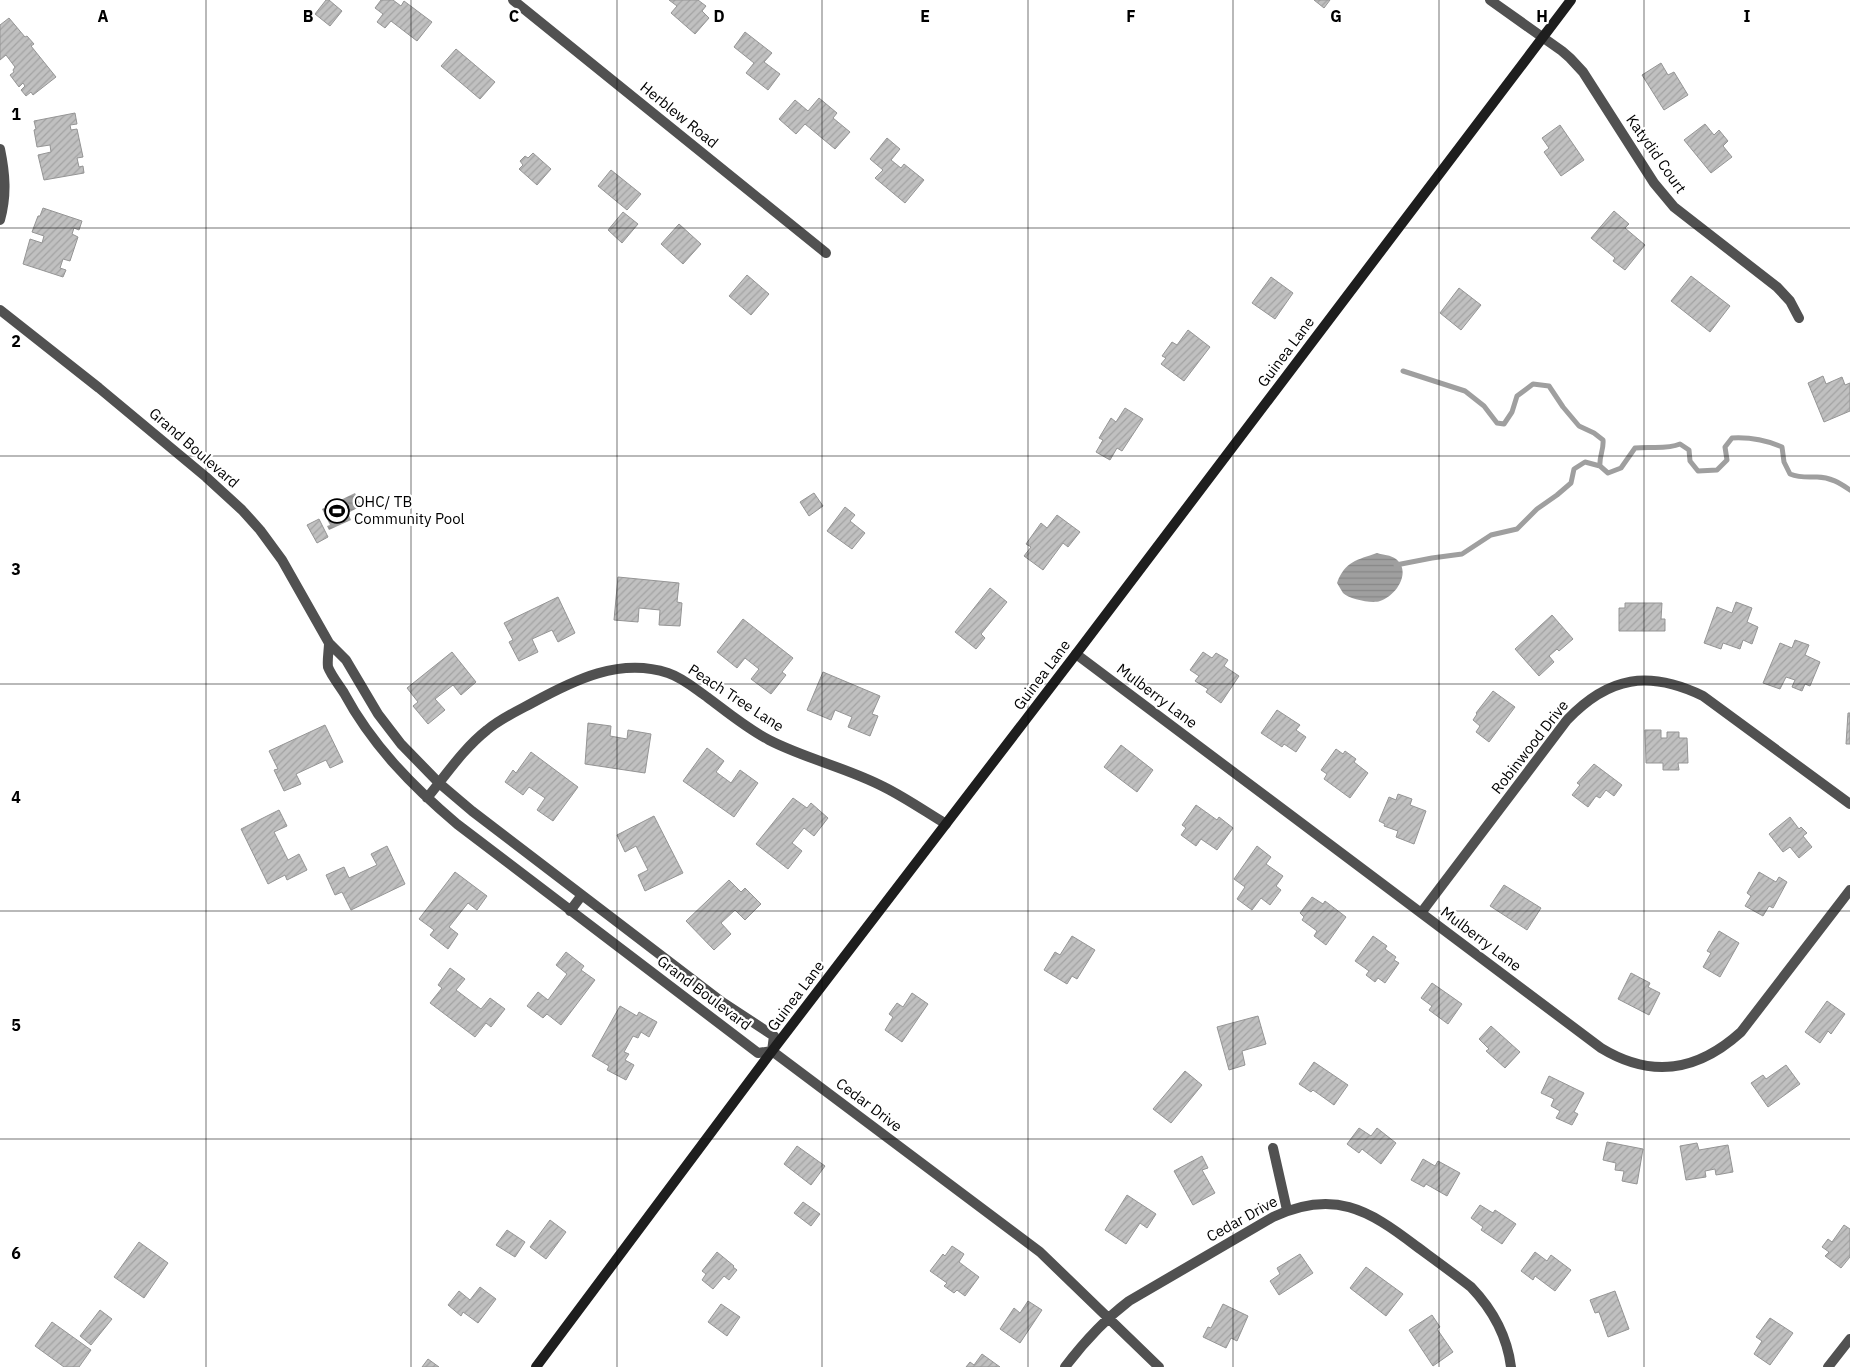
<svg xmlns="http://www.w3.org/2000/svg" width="1850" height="1367" viewBox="0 0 1850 1367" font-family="'IBM Plex Sans',sans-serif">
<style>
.water{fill:url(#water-rules)}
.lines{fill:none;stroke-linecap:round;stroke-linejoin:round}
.stream{stroke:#9f9f9f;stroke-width:5}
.building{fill:url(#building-hatch);stroke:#959595}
.street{stroke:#515151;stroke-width:10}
.secondary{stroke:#1e1e1e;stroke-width:10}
.grid{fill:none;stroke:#000;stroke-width:1;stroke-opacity:0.55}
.labels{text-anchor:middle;stroke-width:4.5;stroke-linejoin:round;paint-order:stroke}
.street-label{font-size:15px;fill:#000;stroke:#fff}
.poi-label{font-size:15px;fill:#000;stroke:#fff;text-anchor:start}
.grid-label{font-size:16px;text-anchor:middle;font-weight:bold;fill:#000;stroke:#fff;stroke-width:4.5;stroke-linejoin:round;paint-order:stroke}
</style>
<defs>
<pattern id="water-rules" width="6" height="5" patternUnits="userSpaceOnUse" patternTransform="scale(1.25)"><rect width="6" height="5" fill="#9f9f9f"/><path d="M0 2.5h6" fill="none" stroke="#878787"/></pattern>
<pattern id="building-hatch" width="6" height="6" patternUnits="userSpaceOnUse" patternTransform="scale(1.25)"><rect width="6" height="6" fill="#c0c0c0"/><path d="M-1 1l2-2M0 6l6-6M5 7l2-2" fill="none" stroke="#a3a3a3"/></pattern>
</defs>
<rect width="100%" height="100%" fill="#fff"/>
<path class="water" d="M355,493L361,506L348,513L351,520L329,530L327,526L330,525L322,509Z
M1377,553C1383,555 1391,555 1396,559C1412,572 1396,596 1380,601C1372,604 1349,599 1343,593C1341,590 1339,586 1337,583C1345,561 1357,560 1377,553Z"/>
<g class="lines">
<path class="stream" d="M1403,371L1465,391L1484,406L1497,423L1504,424L1512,412L1517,396L1533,384L1549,386L1563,407L1579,426L1594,433L1603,440C1604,450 1599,456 1600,466L1608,473L1621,468L1635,448C1650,446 1666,450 1680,444L1689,450L1690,461L1698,471L1717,470L1727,460L1725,447L1732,438C1750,437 1766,440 1782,447L1784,462L1790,474C1800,478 1807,477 1817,477C1830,477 1840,483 1850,490
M1396,565L1432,558L1462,554L1491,535L1517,529L1537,509L1557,495L1571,483L1574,469L1585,462L1600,466"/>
</g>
<path class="building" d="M326,0H329L342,11L330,26L315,14Z
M381,0H393L401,6L404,1L432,22L417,41L391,21L385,28L377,22L383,14L375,8Z
M669,0H698L706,6L702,11L709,18L695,34L671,13L677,6Z
M1314,0H1330L1324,8Z
M9,18L25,37L27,36L34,44L31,46L56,77L33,95L31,92L26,96L21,90L25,86L23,83L19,87L10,75L14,72L13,70L15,67L6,55L0,60V25Z
M745,32L772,53L764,62L780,74L768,90L746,73L754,63L734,47Z
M456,49L495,82L480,99L441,66Z
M1661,63L1668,75L1674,72L1688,95L1664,110L1642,75Z
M819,98L837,113L833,118L850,132L835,149L805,124L796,134L779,119L795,100L808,111Z
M75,113L77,124L70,125L71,130L77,129L83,157L77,158L79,167L83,166L84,173L44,180L38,155L51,152L50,145L37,147L34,130L36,129L34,121Z
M1705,124L1714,135L1719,130L1728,141L1723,146L1732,157L1711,173L1684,140Z
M1560,125L1584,160L1561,176L1544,152L1549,148L1542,138Z
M887,138L900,149L891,160L901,168L904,164L924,180L905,203L875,178L883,170L870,159Z
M533,153L551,169L537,185L519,169L523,165L520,161L525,156L528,158Z
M611,170L641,194L627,210L598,186Z
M43,208L82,221L79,230L74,228L72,234L78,237L70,261L63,259L60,268L66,270L63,277L23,264L30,239L42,243L44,236L32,232L38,216H40Z
M1614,211L1629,224L1625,228L1645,245L1625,270L1613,261L1615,258L1591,238Z
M623,212L638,224L622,243L608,230Z
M679,224L701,244L683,264L661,244Z
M747,275L769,294L751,315L729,296Z
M1691,276L1730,306L1710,332L1671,301Z
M1271,277L1293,293L1275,319L1252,303Z
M1459,288L1481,305L1461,330L1440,313Z
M1188,330L1210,347L1184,381L1161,364L1166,358L1162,356L1172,342L1177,345Z
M1823,376L1826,384L1842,377L1845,385L1850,383V411L1824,422L1808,383Z
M1125,408L1143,419L1122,451L1117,448L1110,460L1096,452L1103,440L1099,438L1111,418L1116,422Z
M814,493L823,506L809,516L800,502Z
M845,507L855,515L850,521L865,533L852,549L827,531Z
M1057,515L1080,532L1068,547L1063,543L1043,570L1024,556L1031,547L1026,544L1041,523L1047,528Z
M319,519L328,537L317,543L307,525Z
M618,577L679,583L677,602L682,603L680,626L659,625L660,610L639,608L638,622L614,620Z
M990,588L1007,602L981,634L985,638L976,649L955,632Z
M558,597L575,633L558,642L552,630L532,639L538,652L519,661L509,642L513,640L504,623Z
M1736,602L1752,608L1747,622L1758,627L1752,644L1743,640L1740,649L1723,643L1721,649L1704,643L1717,607L1732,613Z
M1625,603H1662L1661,619H1665V631H1619V608H1625Z
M1552,615L1573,639L1559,651L1557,649L1549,656L1554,662L1539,676L1515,649Z
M743,619L793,658L782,672L786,675L771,694L751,679L759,669L745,658L737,668L717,652Z
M1795,640L1809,645L1805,655L1820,662L1810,686L1805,684L1802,691L1792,687L1795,680L1786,677L1780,689L1763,683L1780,643L1792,648Z
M452,652L476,682L461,695L453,685L435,699L445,710L428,724L413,706L418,702L407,688Z
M1203,652L1212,658L1216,653L1228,660L1224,666L1239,676L1221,703L1206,692L1208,689L1195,681L1199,676L1190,670Z
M823,672L880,696L872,714L878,716L870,736L848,727L852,717L835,710L831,720L807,710Z
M1493,691L1515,707L1489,742L1476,732L1480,726L1473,720L1477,714L1476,713Z
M1277,710L1300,725L1296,730L1306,737L1296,752L1284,744L1282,747L1261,733Z
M1848,713H1850V744H1846Z
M588,723L611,726L610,736L627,739L628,730L651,734L645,773L585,764Z
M325,725L343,762L330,768L326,760L296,774L301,784L284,791L274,770L278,769L269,751Z
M1645,730H1661V738H1667V732H1679V738H1687L1688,763H1678L1679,770H1663V763H1646Z
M1121,745L1153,770L1137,792L1104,767Z
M707,748L724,761L716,772L731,783L740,770L758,783L734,817L683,781Z
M1336,749L1343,754L1345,751L1356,759L1354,762L1368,773L1350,798L1324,779L1327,774L1321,770Z
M531,752L578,787L553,821L537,810L545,798L529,787L523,795L505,782L513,770L516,773Z
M1594,764L1622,785L1614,796L1606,790L1600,798L1596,796L1588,807L1572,795L1580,785L1577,783Z
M1398,794L1412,799L1410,805L1426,811L1414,844L1396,837L1398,831L1384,826L1385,824L1379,821L1389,797L1396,800Z
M793,798L807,808L811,803L828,818L814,836L804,828L792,843L802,851L788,869L756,844Z
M1196,805L1217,820L1219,817L1233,828L1217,850L1201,839L1196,846L1181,835L1186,828L1182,825Z
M279,810L287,826L274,832L288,860L299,854L307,870L287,880L285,875L268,884L241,829Z
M654,816L683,873L645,891L638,875L648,870L636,846L625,852L617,835Z
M1790,817L1799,829L1801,827L1807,833L1803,836L1812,847L1799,858L1790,847L1783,852L1769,834Z
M387,846L405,884L351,910L342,892L335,895L326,875L344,867L349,878L377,865L371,854Z
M1257,846L1271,857L1266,864L1283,876L1276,886L1281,890L1270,905L1261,898L1252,910L1237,899L1245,887L1234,879Z
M455,872L487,896L477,910L468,903L449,927L458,934L448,949L430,935L434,930L419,919Z
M1759,872L1776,882L1779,877L1787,882L1773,908L1769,906L1763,916L1745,906L1751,896L1747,893Z
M729,880L741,892L745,888L761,904L745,920L735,910L721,923L731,934L714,950L686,921Z
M1504,885L1541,908L1527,930L1490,906Z
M1312,897L1323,904L1325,901L1346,917L1326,945L1314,936L1317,931L1302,920L1304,917L1300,913Z
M1719,931L1739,943L1720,977L1703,967L1711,953L1707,951Z
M1072,936L1095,950L1077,979L1072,976L1067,984L1044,970L1055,952L1060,955Z
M1373,936L1387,946L1385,949L1396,957L1394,960L1399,963L1385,983L1378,978L1375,982L1366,975L1369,971L1355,961Z
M566,952L584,966L581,970L595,980L561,1025L547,1014L543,1018L527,1006L538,992L548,1000L567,974L556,965Z
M450,968L465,979L456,990L481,1009L490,998L505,1009L491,1027L486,1023L475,1037L430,1003L442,988L438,985Z
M1631,973L1650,983L1648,987L1660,993L1649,1015L1618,999Z
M1432,983L1462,1004L1448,1024L1429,1010L1432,1006L1421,998Z
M912,993L928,1004L902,1042L885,1030L893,1017L889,1014L897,1003L903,1007Z
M1827,1001L1845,1014L1831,1034L1828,1031L1820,1043L1805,1032Z
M620,1006L637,1016L639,1012L657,1022L649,1037L641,1032L638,1038L633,1036L624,1052L629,1054L625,1060L634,1065L626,1080L607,1070L609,1066L592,1056Z
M1258,1016L1266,1044L1242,1051L1245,1065L1229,1070L1217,1027Z
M1491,1026L1520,1052L1505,1068L1486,1051L1489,1049L1479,1039Z
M1314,1062L1348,1085L1334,1105L1313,1090L1311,1092L1299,1084Z
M1786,1065L1800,1084L1768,1107L1751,1083L1763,1075L1766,1079Z
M1185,1071L1202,1085L1171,1123L1153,1109Z
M1549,1076L1584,1093L1574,1112L1578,1114L1572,1125L1556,1118L1560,1111L1551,1106L1554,1099L1541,1093Z
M1359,1128L1371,1136L1377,1128L1396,1143L1381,1164L1362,1149L1359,1153L1347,1144Z
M1607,1142L1643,1149L1637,1184L1622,1181L1624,1171L1615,1170L1616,1163L1603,1160Z
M1697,1143L1699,1150L1728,1145L1733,1172L1716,1175L1715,1169L1705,1171L1706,1177L1686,1180L1680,1146Z
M797,1146L825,1166L811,1185L784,1164Z
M1202,1156L1208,1168L1202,1170L1215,1193L1193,1205L1174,1171Z
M1423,1159L1435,1166L1438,1161L1460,1173L1447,1196L1426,1184L1424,1187L1411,1180Z
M1127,1195L1156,1214L1147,1228L1140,1223L1126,1244L1105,1230Z
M803,1202L820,1214L811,1226L794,1213Z
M1480,1205L1493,1213L1495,1210L1516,1224L1502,1244L1481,1230L1483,1227L1471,1218Z
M550,1220L566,1232L546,1259L530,1247Z
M1844,1225L1850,1229V1257L1841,1268L1825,1256L1829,1252L1822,1247L1828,1239L1832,1242Z
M507,1230L525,1242L515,1257L496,1245Z
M139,1242L168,1263L144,1298L114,1277Z
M952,1246L964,1254L959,1262L979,1277L965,1296L957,1290L954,1293L944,1286L947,1283L930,1271L943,1254L945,1256Z
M717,1252L734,1266L733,1267L737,1270L729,1280L724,1276L713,1289L702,1280L706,1274L702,1271Z
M1535,1252L1547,1261L1551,1255L1571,1270L1555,1291L1535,1276L1533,1280L1521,1271Z
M1300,1254L1313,1273L1279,1295L1270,1281L1280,1274L1277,1268Z
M1366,1267L1403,1294L1386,1316L1350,1288Z
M480,1287L496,1299L478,1323L463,1312L461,1316L448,1305L459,1291L470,1300Z
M1615,1291L1629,1329L1608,1337L1599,1312L1595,1313L1590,1300Z
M1028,1301L1042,1310L1020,1343L1000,1329L1014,1308L1020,1313Z
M721,1304L740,1317L727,1336L708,1322Z
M1223,1304L1248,1316L1237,1341L1231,1338L1226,1348L1203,1337L1208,1327L1211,1328Z
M100,1310L112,1319L91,1345L80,1336Z
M1432,1315L1440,1327L1437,1329L1453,1352L1433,1366L1409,1330Z
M1770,1318L1793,1333L1770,1365L1754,1354L1762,1341L1756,1337Z
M52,1322L91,1350L79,1367H64L35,1346Z
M982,1354L1000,1367H966L970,1362L974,1365Z
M428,1359L439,1367H422Z"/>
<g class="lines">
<path class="street" d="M513,0L826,253
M1490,0L1562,51L1570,58L1583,72L1654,183L1674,207L1777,287L1790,301L1799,318
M0,149C5,173 7,195 0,220
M0,310L99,388L206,477L242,510L260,530L282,560L329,643L346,660L378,714L401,744L439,783L472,811L722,1002L774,1036L772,1051
M329,643C329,650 327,660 328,667C331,675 339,685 344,693C372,745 412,786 457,824L758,1053L772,1051
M1076,654L1601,1048C1652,1079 1698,1071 1741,1032L1850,890
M427,798C446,775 463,749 487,730C500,719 517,711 532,703C574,680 620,657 668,673C683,678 694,688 707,697C727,712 746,728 769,740C806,759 848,768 884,787C906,798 926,812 946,824
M570,911L582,895
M1421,913L1567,720C1609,676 1649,670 1703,696L1850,804
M772,1051L1040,1252L1159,1367
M1273,1148L1287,1210
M1065,1367C1084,1342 1104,1320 1129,1301L1273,1217C1333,1189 1368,1209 1416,1246C1435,1260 1453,1273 1471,1287C1493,1310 1507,1335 1511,1367
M1828,1367L1850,1339"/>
<path class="secondary" d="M536,1367L772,1051L1076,654L1571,0"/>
</g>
<path class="grid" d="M206,0V1367M411,0V1367M617,0V1367M822,0V1367M1028,0V1367M1233,0V1367M1439,0V1367M1644,0V1367M0,228H1850M0,456H1850M0,684H1850M0,911H1850M0,1139H1850"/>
<defs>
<g id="stadium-ring" transform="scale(1.25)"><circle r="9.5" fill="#fff" stroke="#000" stroke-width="1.5"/><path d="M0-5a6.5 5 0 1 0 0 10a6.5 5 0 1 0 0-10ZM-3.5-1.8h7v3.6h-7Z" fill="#000"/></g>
</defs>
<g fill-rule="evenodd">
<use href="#stadium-ring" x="337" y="511"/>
</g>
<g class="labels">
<g class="street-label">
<text transform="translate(679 115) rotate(39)" y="5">Herblew Road</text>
<text transform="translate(1656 154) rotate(55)" y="5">Katydid Court</text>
<text transform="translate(1286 352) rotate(-53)" y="5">Guinea Lane</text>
<text transform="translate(194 448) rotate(41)" y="5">Grand Boulevard</text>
<text transform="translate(1042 675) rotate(-53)" y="5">Guinea Lane</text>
<text transform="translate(1157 696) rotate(37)" y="5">Mulberry Lane</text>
<text transform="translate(736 698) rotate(33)" y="5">Peach Tree Lane</text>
<text transform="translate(1530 747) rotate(-52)" y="5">Robinwood Drive</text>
<text transform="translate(1481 939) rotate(37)" y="5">Mulberry Lane</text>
<text transform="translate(704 993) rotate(37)" y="5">Grand Boulevard</text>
<text transform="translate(796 996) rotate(-53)" y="5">Guinea Lane</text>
<text transform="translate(869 1105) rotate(37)" y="5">Cedar Drive</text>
<text transform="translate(1242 1219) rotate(-29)" y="5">Cedar Drive</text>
</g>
<g class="poi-label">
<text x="354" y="507">OHC/ TB<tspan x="354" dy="17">Community Pool</tspan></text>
</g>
</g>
<g class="grid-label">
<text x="103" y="22">A</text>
<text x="308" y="22">B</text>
<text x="514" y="22">C</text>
<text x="719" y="22">D</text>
<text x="925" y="22">E</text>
<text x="1131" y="22">F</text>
<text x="1336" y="22">G</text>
<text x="1542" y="22">H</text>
<text x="1747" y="22">I</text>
<text x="16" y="120">1</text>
<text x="16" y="347">2</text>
<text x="16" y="575">3</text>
<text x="16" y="803">4</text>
<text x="16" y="1031">5</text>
<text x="16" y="1259">6</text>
</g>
</svg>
